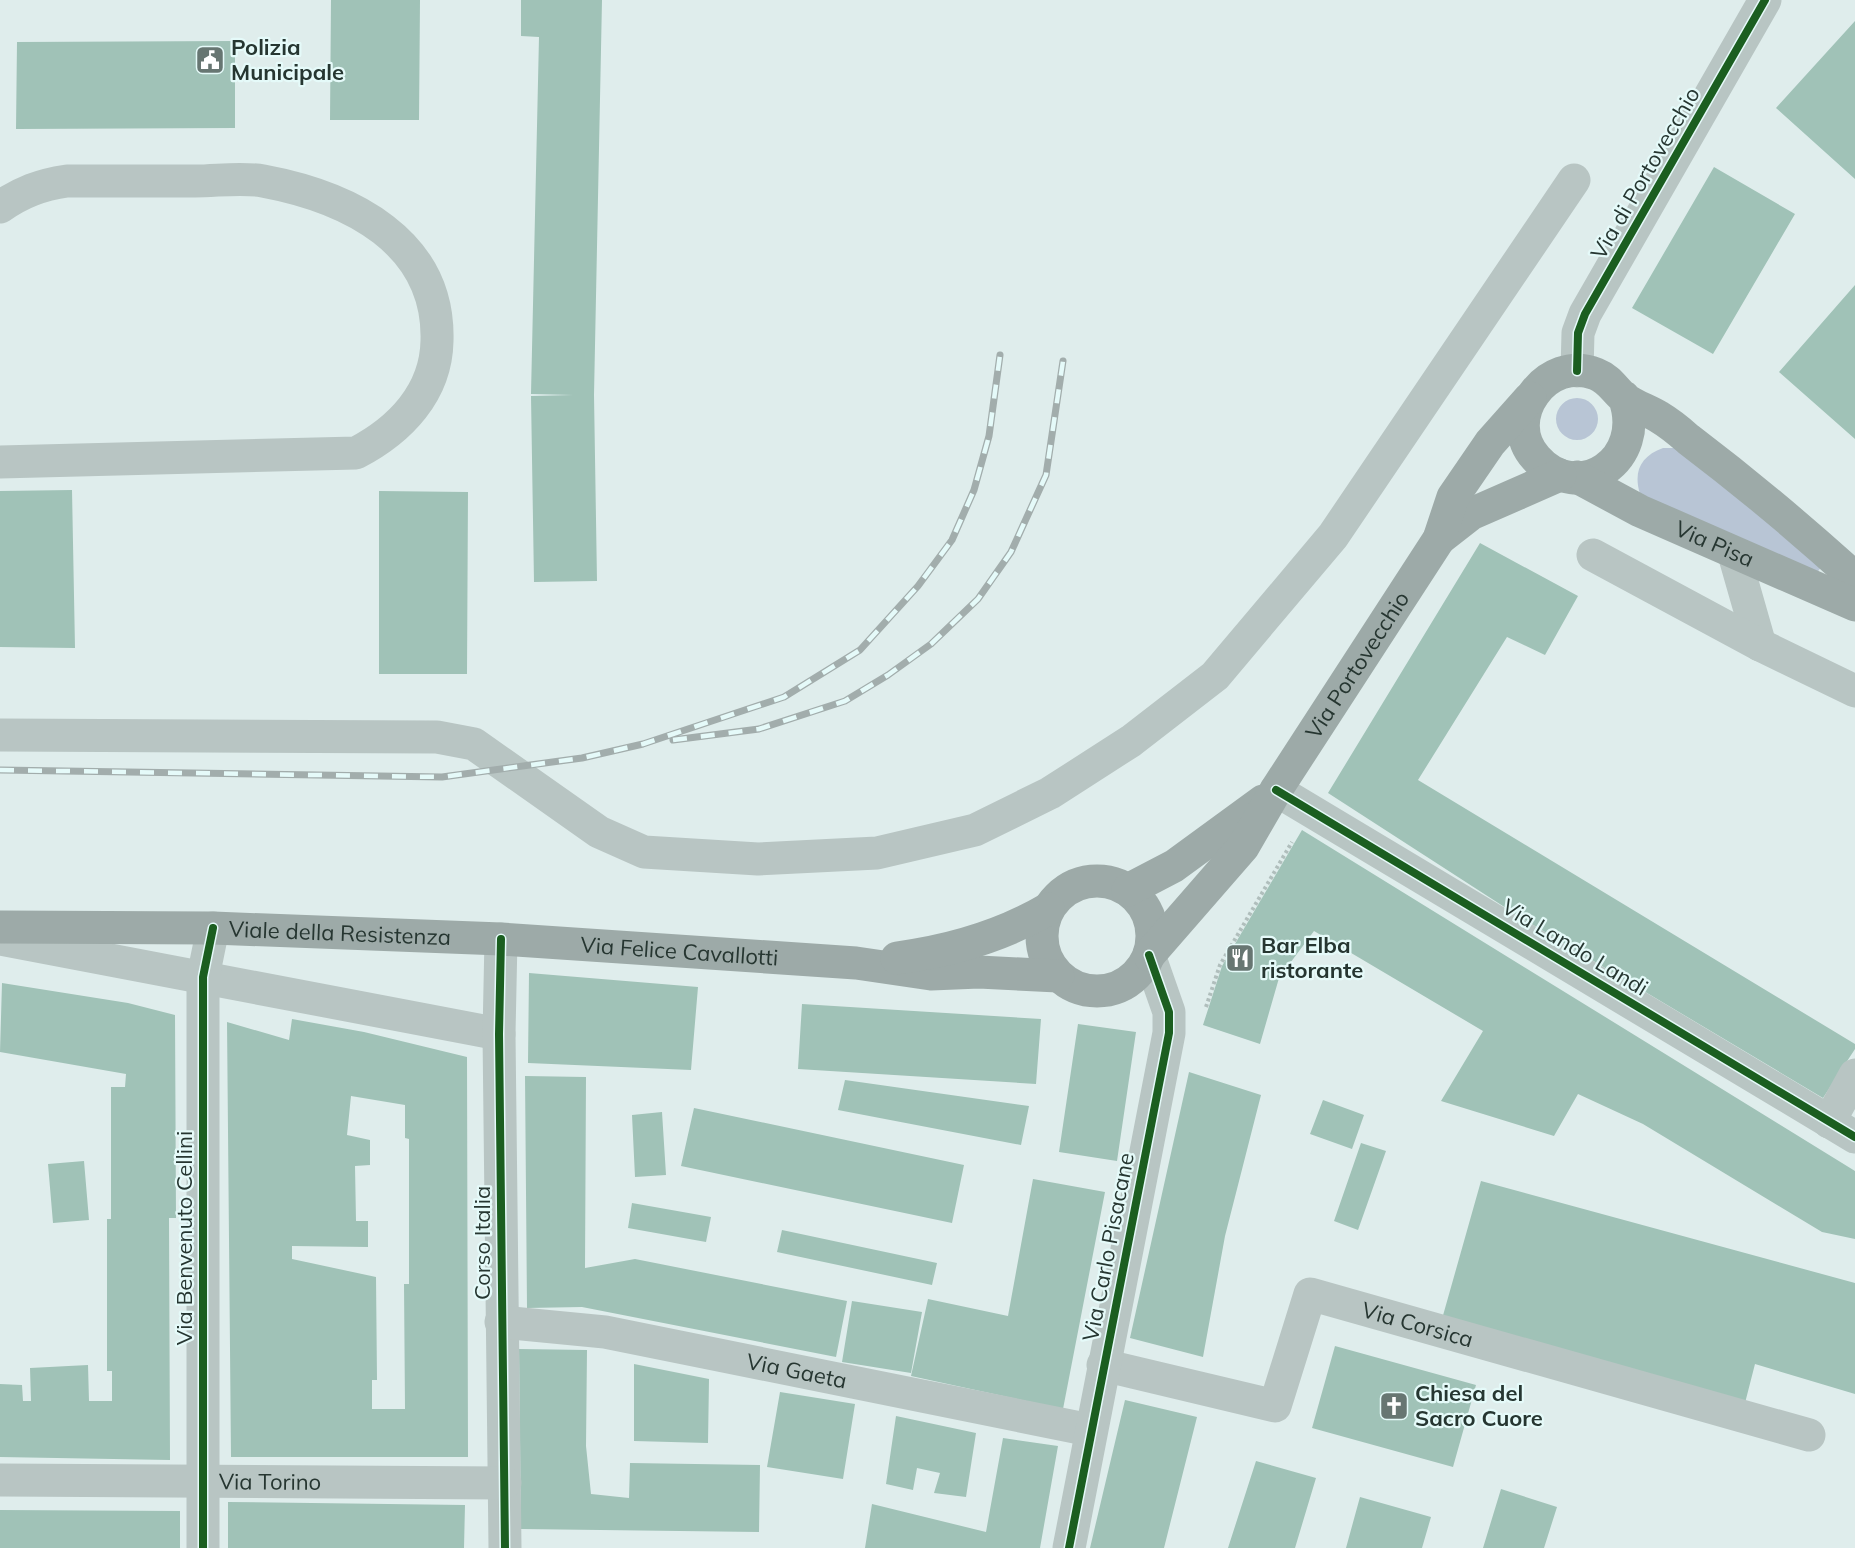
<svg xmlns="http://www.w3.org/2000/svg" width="1855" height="1548" viewBox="0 0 1855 1548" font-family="Mulish,sans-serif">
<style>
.green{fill:#b8c5d5}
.building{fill:#a0c2b7;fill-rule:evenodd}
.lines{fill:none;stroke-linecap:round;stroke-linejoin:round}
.path{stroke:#b0bebc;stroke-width:4;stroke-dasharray:3 3;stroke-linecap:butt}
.minor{stroke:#b8c5c3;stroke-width:33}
.major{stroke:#9daaa8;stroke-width:33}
.rail-casing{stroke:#a2adac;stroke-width:7}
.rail{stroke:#e5faf9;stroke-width:4.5;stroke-dasharray:14;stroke-linecap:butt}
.cycleway-casing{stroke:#e5faf9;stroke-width:11}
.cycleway{stroke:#1b5e20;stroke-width:8}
.labels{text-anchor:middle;stroke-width:4.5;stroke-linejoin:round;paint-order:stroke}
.poi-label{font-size:22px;font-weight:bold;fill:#263631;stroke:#e5faf9;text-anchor:start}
.street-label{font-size:22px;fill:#263631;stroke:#e5faf9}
</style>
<rect width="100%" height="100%" fill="#dfedec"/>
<path class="green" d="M1556 419a21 21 0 1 1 42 0a21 21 0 1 1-42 0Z
M1663,448H1675L1823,565L1815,575L1640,494C1633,471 1641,456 1663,448Z"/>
<path class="building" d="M331,0H420L419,120H330Z
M521,0H602L594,395L597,581L534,582L531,396L573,395L531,394L539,37L521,36Z
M1855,21V179L1776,108Z
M235,41V128L16,129L17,42Z
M1714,167L1795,214L1713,354L1632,308Z
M1855,285V439L1779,372Z
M72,490L75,648L0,647V491Z
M379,491L468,492L467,674H379Z
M1480,543L1578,596L1545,655L1507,637L1418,780L1855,1044V1049L1823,1098L1523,919L1328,793Z
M1302,830L1855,1171V1239L1822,1232L1643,1124L1578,1094L1554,1136L1441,1101L1483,1031L1314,931L1279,978L1260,1044L1203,1025L1222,966Z
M529,973L698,987L691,1070L528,1063Z
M2,983L128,1003L175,1015L176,1218H169L170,1460L0,1457V1384L22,1385L23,1401H31L30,1368L88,1365L89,1401H112V1371H107V1219H111V1087H125L126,1074L0,1052Z
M802,1004L1041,1019L1036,1084L798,1069Z
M292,1019L364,1032L467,1057L468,1457H231L227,1022L289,1040ZM351,1096L405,1105V1138L409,1139V1284H404L405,1409H372V1380H377L376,1277L292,1259V1246L368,1247V1221H356L355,1166L370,1165V1140L347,1135Z
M1078,1024L1136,1032L1117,1161L1059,1152Z
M1189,1072L1261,1095L1225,1236L1203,1357L1130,1338Z
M525,1076L586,1077L585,1268L635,1259L847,1301L836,1357L582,1307L527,1308Z
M845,1080L1029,1106L1021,1145L838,1110Z
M1323,1100L1364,1115L1352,1149L1310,1134Z
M694,1108L964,1165L952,1223L681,1166Z
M662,1112L666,1175L635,1177L632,1115Z
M1361,1143L1386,1151L1358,1230L1334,1221Z
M84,1161L89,1220L53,1223L48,1164Z
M1033,1179L1105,1192L1063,1409L911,1376L928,1299L1008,1316Z
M1481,1181L1855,1283V1394L1755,1364L1745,1403L1442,1319Z
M632,1203L711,1217L706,1242L628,1228Z
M782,1230L937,1263L932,1285L777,1252Z
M852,1301L922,1312L911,1373L842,1362Z
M1335,1346L1476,1385L1453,1467L1312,1428Z
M519,1349L587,1350L586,1446L591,1494L629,1498L630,1463L760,1465L759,1532L521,1529Z
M634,1364L709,1379L708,1443L634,1441Z
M780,1392L855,1404L843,1479L767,1467Z
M1125,1400L1197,1417L1164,1548H1090Z
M896,1416L976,1433L966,1497L934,1493L940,1473L917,1468L913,1490L886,1484Z
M1003,1438L1058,1446L1040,1548H865L872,1504L986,1532Z
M1256,1461L1316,1478L1295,1548H1228Z
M1501,1489L1557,1507L1544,1548H1483Z
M1360,1497L1431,1517L1422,1548H1346Z
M228,1502L465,1505L464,1548H228Z
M0,1510L180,1511V1548H0Z"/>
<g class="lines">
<path class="path" d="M1206,1007L1220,965L1292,842"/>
<g class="minor">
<path d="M0,207C22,192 40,185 67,181C110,181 152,181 195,181C217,181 242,177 263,181C349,197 440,241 437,341C436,393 400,430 356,453L0,462"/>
<path d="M1577,371L1578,333L1585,314L1765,0"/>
<path d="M1734,554L1760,645"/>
<path d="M1593,555L1760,645L1855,691"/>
<path d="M0,735L437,737L474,744L599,832L644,852L758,859L877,853L975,830L1050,793L1131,741L1215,676L1333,536L1574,180"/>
<path d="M1276,790L1855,1137"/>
<path d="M0,939L499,1034"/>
<path d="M501,939L499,1034L505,1548"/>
<path d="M1829,1122L1855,1075"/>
<path id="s1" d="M501,1322L605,1332L1090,1430"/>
<path id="s2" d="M1103,1365L1275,1406L1310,1294L1809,1435"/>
<path id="s3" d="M0,1480L505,1483"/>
<path d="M203,1548V977L213,928"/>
<path d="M1069,1548L1169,1033V1012L1149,955"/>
</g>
<g class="major">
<path d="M1624,397C1648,460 1578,506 1536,458C1500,418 1547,354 1596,374C1609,379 1614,389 1623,397C1633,406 1648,410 1659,417C1669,423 1679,431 1688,439C1746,483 1801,529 1855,578"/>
<path id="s4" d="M1577,477L1640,511L1855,605"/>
<path d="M1439,539L1471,514L1560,475"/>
<circle cx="1097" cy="936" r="55"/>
<path d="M1128,890L1174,866L1263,801"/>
<path id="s5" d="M0,927L213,928L501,939L856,963L931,974L979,972L1058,976"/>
<path id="s6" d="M1149,955L1243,847L1276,790L1439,539L1453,497L1490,443L1530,398"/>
<path d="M897,958C950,951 1002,936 1048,909"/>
</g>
<g class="rail-casing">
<path id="rail" d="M673,740L759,729L845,701L888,675L931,644L978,599L1011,552L1046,475L1063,361
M0,770L442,777L582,758L643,744L784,697L860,650L918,586L952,540L974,490L989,436L1000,355"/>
</g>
<use href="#rail" class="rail"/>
<g class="cycleway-casing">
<path id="cycleway" d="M1577,371L1578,333L1585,314L1765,0
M1276,790L1855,1137
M501,939L499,1034L505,1548
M203,1548V977L213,928
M1069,1548L1169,1033V1012L1149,955"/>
</g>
<use href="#cycleway" class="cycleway"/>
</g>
<defs>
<g id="civic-square" transform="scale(1.5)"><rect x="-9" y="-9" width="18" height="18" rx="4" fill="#677672" stroke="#e5faf9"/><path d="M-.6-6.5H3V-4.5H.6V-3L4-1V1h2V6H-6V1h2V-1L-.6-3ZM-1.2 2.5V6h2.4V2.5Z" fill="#fff"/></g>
<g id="restaurant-square" transform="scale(1.5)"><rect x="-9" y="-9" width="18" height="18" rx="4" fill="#677672" stroke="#e5faf9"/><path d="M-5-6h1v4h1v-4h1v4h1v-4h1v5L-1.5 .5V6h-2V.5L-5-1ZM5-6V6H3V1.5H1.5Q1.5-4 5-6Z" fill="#fff"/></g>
<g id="church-square" transform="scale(1.5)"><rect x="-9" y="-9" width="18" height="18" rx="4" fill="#677672" stroke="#e5faf9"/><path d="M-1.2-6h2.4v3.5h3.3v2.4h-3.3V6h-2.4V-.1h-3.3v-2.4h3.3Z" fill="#fff"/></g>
</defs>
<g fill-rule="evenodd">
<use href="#civic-square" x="210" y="60"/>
<use href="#restaurant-square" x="1240" y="958"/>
<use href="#church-square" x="1394" y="1406"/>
</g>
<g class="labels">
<g class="poi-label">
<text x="231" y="55">Polizia<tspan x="231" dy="25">Municipale</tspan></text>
<text x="1261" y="953">Bar Elba<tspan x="1261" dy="25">ristorante</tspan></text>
<text x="1415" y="1401">Chiesa del<tspan x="1415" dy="25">Sacro Cuore</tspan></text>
</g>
<g class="street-label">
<text transform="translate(1645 173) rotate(-60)" y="8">Via di Portovecchio</text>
<text dy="8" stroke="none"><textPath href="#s4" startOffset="153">Via Pisa</textPath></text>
<text dy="8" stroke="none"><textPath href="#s6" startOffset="358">Via Portovecchio</textPath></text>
<text dy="8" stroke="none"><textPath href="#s5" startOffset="340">Viale della Resistenza</textPath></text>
<text transform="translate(1575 947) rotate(31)" y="8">Via Lando Landi</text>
<text dy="8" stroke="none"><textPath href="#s5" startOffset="680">Via Felice Cavallotti</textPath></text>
<text transform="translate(184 1238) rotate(-90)" y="8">Via Benvenuto Cellini</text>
<text transform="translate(482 1243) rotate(-90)" y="8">Corso Italia</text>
<text transform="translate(1108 1247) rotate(-79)" y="8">Via Carlo Pisacane</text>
<text dy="8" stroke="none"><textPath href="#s2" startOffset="406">Via Corsica</textPath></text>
<text dy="8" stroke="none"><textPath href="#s1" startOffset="300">Via Gaeta</textPath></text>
<text dy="8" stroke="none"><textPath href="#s3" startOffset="270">Via Torino</textPath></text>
</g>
</g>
</svg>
